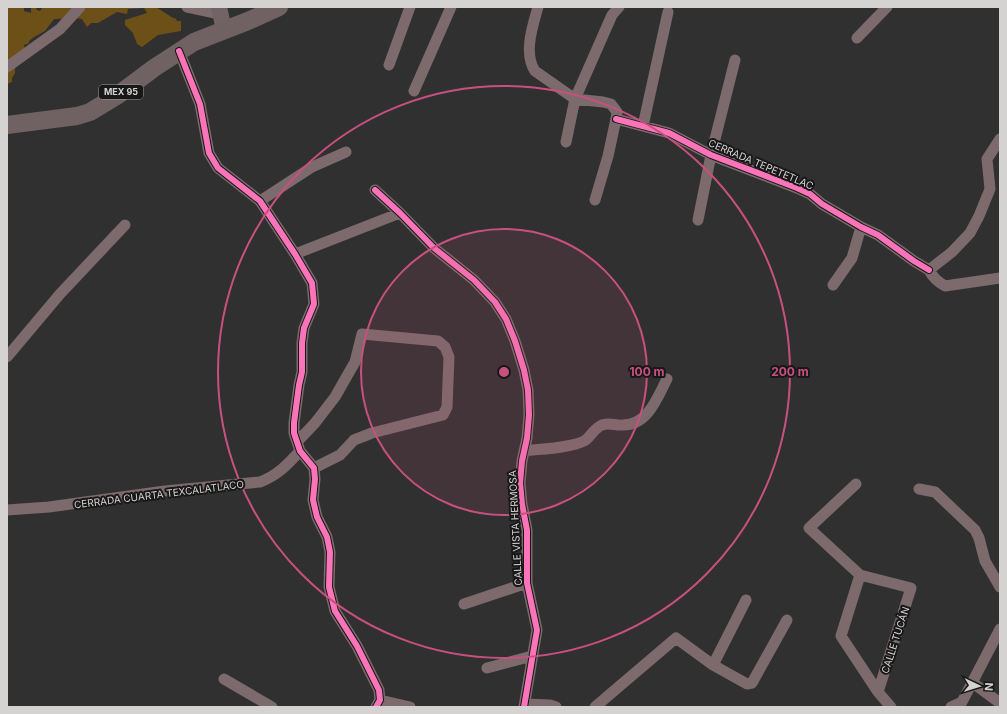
<svg xmlns="http://www.w3.org/2000/svg" width="1007" height="714" viewBox="0 0 1007 714" font-family="Inter,sans-serif">
<style>
.forest{fill:#6c5017}
.lines{fill:none;stroke-linecap:round;stroke-linejoin:round}
.street{stroke:#7c6a6c;stroke-width:11}
.secondary{stroke:#726366;stroke-width:16}
.primary{stroke:#706263;stroke-width:18}
.cycleway-casing{stroke:#191818;stroke-width:8}
.cycleway{stroke:#fb73b8;stroke-width:6}
.ring{fill:none;stroke:#c8507f;stroke-width:2}
.labels{text-anchor:middle;stroke-width:4;stroke-linejoin:round;paint-order:stroke}
.shield{fill:#191818;stroke:#9d9b9a;stroke-width:1}
.shield-label{font-size:9px;font-weight:bold;fill:#d5d3d2}
.street-label{font-size:10px;fill:#d5d3d2;stroke:#191818}
.centre{fill:#c8507f;stroke:#191818;stroke-width:2}
.ring-label{font-size:12px;text-anchor:middle;font-weight:bold;fill:#c8507f;stroke:#191818;stroke-width:4;stroke-linejoin:round;paint-order:stroke}
</style>
<rect width="100%" height="100%" fill="#313030"/>
<path class="forest" d="M9,7H24V11L31,13V7H36L37,10L40,11L43,7H156L173,18H175L177,21H181V31L158,35L142,47L137,44L133,33L125,25V20L147,13L144,8L128,9L127,14L117,12L98,23H91L87,27L82,19L76,18L54,19L45,31L34,37L29,41V43L24,45L25,49L15,63V73L12,78V82L7,84V11Z"/>
<g class="lines">
<path class="street" d="M187,7L220,14
M538,7C533,25 523,53 535,71L575,99L603,102L611,104L617,112L616,119L608,156L595,200
M857,38L887,7
M179,51L200,104L209,153L218,168L260,201L295,254L312,283L314,304L304,328L302,343V372L299,385L294,423V433L300,451L314,468L315,479L313,500L317,517L327,537L330,552L329,587L335,611L357,646L379,690L380,700L376,707
M389,65L410,7
M7,67L60,29L80,7
M414,91L451,7
M616,119L669,133L711,155L797,188L810,194L822,204L861,227L878,235L914,261L929,270
M643,126L668,12
M566,142L575,99L612,15L619,7
M375,190L400,213L434,248L474,280L495,302L506,319L515,341L524,370L528,390L529,415L527,438L522,461L520,483L522,504L527,530V583L537,630L524,707
M260,201L312,167L346,152
M698,220L711,155L735,60
M295,254L400,213
M929,270L952,252L970,233L979,216L990,189L987,159L1000,139
M929,270C933,278 938,282 945,286L1000,278
M833,285L852,258L861,227
M7,357L60,294L125,225
M297,442L315,423L335,397L355,362L362,334L438,341L445,347L449,357L447,407L443,415L372,433L354,440L340,455L314,468
M524,451C539,449 571,448 584,441C591,437 593,429 602,425C608,422 617,426 623,425C648,425 657,398 667,379
M856,484L809,528L860,575L911,588L878,692
M919,489L935,492L975,530L979,538L985,561L1000,587
M7,510L49,507L165,491L260,482C278,475 287,465 300,451
M860,575L841,636L878,692L891,707
M464,604L527,583
M713,665L746,600
M487,668L532,656
M224,679L272,707
M973,683L1000,703
M380,700L410,707
M526,704L550,705L556,707
M595,707L676,638L713,665L747,684L752,683L787,620
M951,707L962,702L1000,629"/>
<path class="secondary" d="M219,7L224,30"/>
<path class="primary" d="M7,125L77,116L90,112L118,95L154,68L194,42L248,21L279,7"/>
<g class="cycleway-casing">
<path id="cycleway" d="M179,51L200,104L209,153L218,168L260,201L295,254L312,283L314,304L304,328L302,343V372L299,385L294,423V433L300,451L314,468L315,479L313,500L317,517L327,537L330,552L329,587L335,611L357,646L379,690L380,700L376,707
M616,119L669,133L711,155L797,188L810,194L822,204L861,227L878,235L914,261L929,270
M375,190L400,213L434,248L474,280L495,302L506,319L515,341L524,370L528,390L529,415L527,438L522,461L520,483L522,504L527,530V583L537,630L524,707"/>
</g>
<use href="#cycleway" class="cycleway"/>
</g>
<circle cx="504" cy="372" r="143" fill="#c8507f" fill-opacity=".12"/>
<g class="ring">
<circle cx="504" cy="372" r="143"/>
<circle cx="504" cy="372" r="286"/>
</g>
<g class="labels">
<rect class="shield" x="99" y="85" width="44" height="14" rx="3"/>
<g class="shield-label">
<text x="121" y="95">MEX 95</text>
</g>
<g class="street-label">
<text transform="translate(761 164) rotate(23)" y="4">CERRADA TEPETETLAC</text>
<text transform="translate(159 494) rotate(-7)" y="4">CERRADA CUARTA TEXCALATLACO</text>
<text transform="translate(515 528) rotate(-93)" y="4">CALLE VISTA HERMOSA</text>
<text transform="translate(895 640) rotate(-72)" y="4">CALLE TUCÁN</text>
</g>
</g>
<circle cx="504" cy="372" r="6" class="centre"/>
<g class="ring-label">
<text x="647" y="376">100 m</text>
<text x="790" y="376">200 m</text>
</g>
<rect width="1007" height="714" fill="none" stroke="#d5d3d2" stroke-width="16"/>
<g transform="translate(979 686) rotate(94)" stroke="#191818" stroke-width="3" paint-order="stroke">
<path d="M0-3L7 15L0 10L-7 15Z" fill="#d5d3d2"/>
<text y="-6" font-size="11" font-weight="bold" text-anchor="middle" fill="#d5d3d2">N</text>
</g>
</svg>
